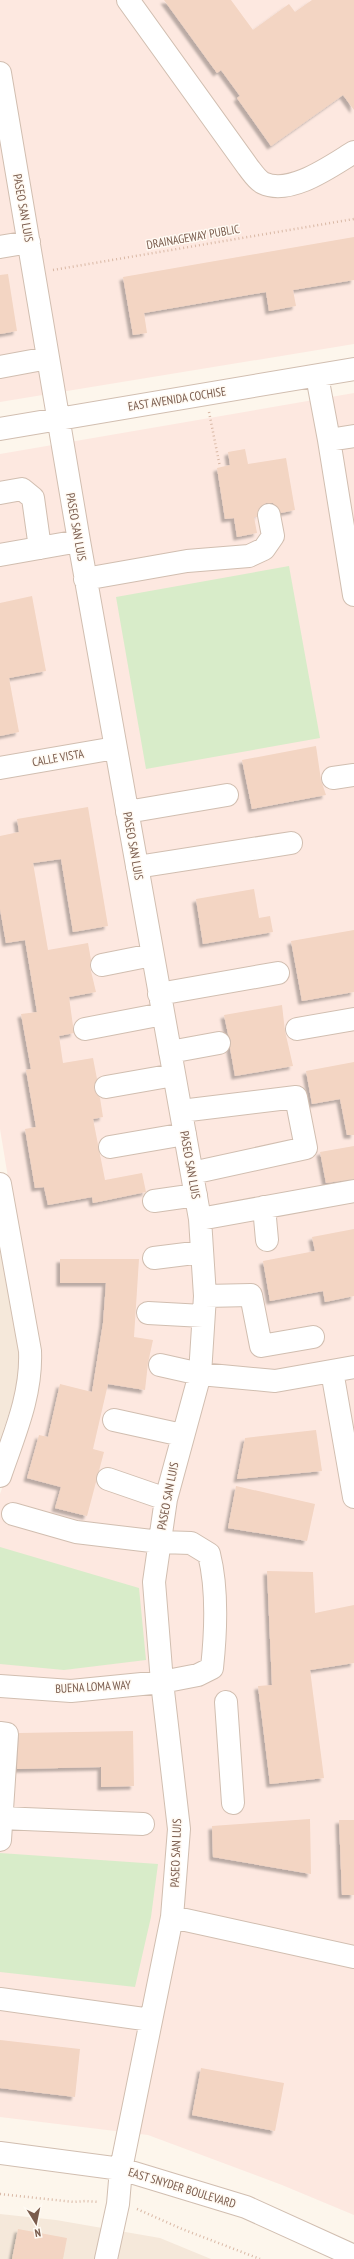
<svg xmlns="http://www.w3.org/2000/svg" width="354" height="2259" viewBox="0 0 354 2259" font-family="'PT Sans Narrow',sans-serif">
<style>
.residential{fill:#f5e8da}
.commercial{fill:#fde8e0}
.green{fill:#d8ecc9}
.building{fill:#f3d5c3;filter:url(#shadow)}
.lines{fill:none;stroke-linecap:round;stroke-linejoin:round}
.minor-casing{stroke:#d1beb0;stroke-width:24}
.path{stroke:#d9b8a5;stroke-width:2.5;stroke-dasharray:1 3;stroke-linecap:butt}
.minor{stroke:#fff;stroke-width:22}
.labels{text-anchor:middle;stroke-width:3;stroke-linejoin:round;paint-order:stroke}
.street-label{font-size:12px;fill:#7a5c4d;stroke:#fffaf3}
</style>
<defs>
<filter id="shadow"><feDropShadow dx="-3.5" dy="3.5" stdDeviation="1" flood-color="#0004"/></filter>
</defs>
<rect width="100%" height="100%" fill="#fdf6ec"/>
<path class="residential" d="M0,1237L23,1370L0,1440Z
M0,2214L56,2220L160,2238L211,2259H0Z"/>
<path class="commercial" d="M0,0H354V344L0,402Z
M354,393V2215L282,2185L148,2135L0,2117V1494L41,1377L0,1129V454Z"/>
<path class="green" d="M289,566L320,738L146,769L116,597Z
M0,1547L139,1588L146,1660L64,1670L0,1664Z
M0,1853L158,1864L151,1917L135,1987L0,1972Z"/>
<path class="building" d="M164,0H231L253,30L289,4L295,12L312,0H354V110L343,95L271,146L237,98L240,96L221,70L217,73Z
M354,237V280L293,290L296,306L269,311L266,292L144,313L147,333L133,335L123,277Z
M8,274L17,331L0,334V275Z
M245,449L248,464L286,458L295,510L281,513L273,503H266L261,506L257,517H254L257,533L237,537L234,518L225,519L217,468L230,465L228,452Z
M32,596L46,671L9,678L19,732L0,736V603Z
M316,746L321,780L326,795L252,809L242,760Z
M88,807L108,926L73,932L61,859L33,863L48,950L88,943L91,960L90,967L96,992L69,997L74,1033L59,1036L63,1063L93,1058L97,1079L94,1089L100,1098L103,1117L93,1119L105,1180L142,1173L146,1192L93,1203L92,1197L48,1205L44,1187L35,1188L25,1129L36,1127L26,1070L31,1069L21,1014L37,1012L25,940L6,943L0,909V836L19,832L17,819Z
M254,889L259,918L270,916L273,932L203,944L196,899Z
M354,930V992L302,1001L291,941Z
M282,1005L285,1031L293,1066L235,1076L230,1048L231,1041L228,1034L224,1015Z
M354,1062V1135H347L340,1099L312,1104L306,1071Z
M354,1146V1179L326,1183L320,1152Z
M354,1229V1296L325,1302L323,1291L270,1301L263,1261L315,1251L312,1237Z
M60,1259H139L134,1337L153,1340L148,1363L145,1390L108,1384L93,1449L104,1452L87,1516L55,1508L61,1487L27,1478L39,1435L48,1437L60,1384L92,1392L103,1323L106,1283H60Z
M316,1430L322,1471L237,1479L245,1438Z
M236,1486L315,1504L307,1541L228,1528Z
M267,1571L313,1572L315,1613L354,1605V1663L310,1670L324,1778L270,1784L258,1686L272,1685Z
M133,1731L134,1786L101,1787V1767L17,1769L19,1733Z
M310,1819L311,1874L213,1857L212,1826Z
M339,1820H354V1895H342Z
M0,2040L80,2049L75,2097L0,2088Z
M201,2068L284,2083L275,2131L192,2115Z
M18,2229L67,2238L63,2259H12Z"/>
<g class="lines">
<g class="minor-casing">
<path id="minor" d="M128,0L248,167C252,172 257,180 263,183C290,196 331,166 354,152
M0,73L79,541L200,1219L205,1296L200,1374L166,1499L154,1582L162,1682L179,1829L172,1917L121,2169L118,2204L106,2259
M0,247L29,242
M0,367L48,358
M317,376L329,440L354,436
M0,429L354,369
M329,440L354,595
M0,493L22,489L33,498L40,548
M0,555L79,541
M85,579L187,561L249,556L264,549L273,536L269,515
M0,768L115,748
M333,778L354,775
M127,812L227,795
M137,867L291,843
M102,965L152,955
M159,994L278,973
M85,1029L163,1014
M297,1029L354,1019
M170,1052L219,1043
M106,1087L174,1075
M181,1111L296,1097L306,1148L192,1173
M110,1147L185,1134
M0,1184L30,1351C32,1395 14,1435 0,1476
M154,1201L196,1195
M264,1207L267,1240
M200,1219L354,1191
M154,1258L202,1252
M205,1296L251,1295L261,1346L313,1337
M148,1313L203,1316
M160,1365L200,1374L275,1381L354,1367
M332,1371L354,1497
M114,1420L182,1435
M108,1479L166,1499
M0,1686L71,1691L162,1682L198,1675L212,1668C216,1631 218,1590 209,1554L191,1543L160,1542L76,1532L13,1514
M226,1702L233,1803
M0,1733L7,1734L0,1840
M1,1818L143,1824
M172,1917L354,1957
M0,1999L151,2020
M0,2153L121,2169L246,2207L354,2256"/>
</g>
<path class="path" d="M53,270L354,219
M209,412L220,467
M0,2194L74,2202L85,2201L99,2202
M137,2209L182,2229L260,2259"/>
<use href="#minor" class="minor"/>
</g>
<g class="labels">
<g class="street-label">
<text transform="translate(23 208) rotate(80)" y="4">PASEO SAN LUIS</text>
<text transform="translate(193 237) rotate(-10)" y="4">DRAINAGEWAY PUBLIC</text>
<text transform="translate(177 399) rotate(-9)" y="4">EAST AVENIDA COCHISE</text>
<text transform="translate(76 527) rotate(80)" y="4">PASEO SAN LUIS</text>
<text transform="translate(58 758) rotate(-10)" y="4">CALLE VISTA</text>
<text transform="translate(133 846) rotate(80)" y="4">PASEO SAN LUIS</text>
<text transform="translate(190 1165) rotate(80)" y="4">PASEO SAN LUIS</text>
<text transform="translate(168 1496) rotate(-79)" y="4">PASEO SAN LUIS</text>
<text transform="translate(93 1687) rotate(-3)" y="4">BUENA LOMA WAY</text>
<text transform="translate(176 1853) rotate(-88)" y="4">PASEO SAN LUIS</text>
<text transform="translate(182 2188) rotate(17)" y="4">EAST SNYDER BOULEVARD</text>
</g>
</g>
<g transform="translate(36 2223) rotate(170)" stroke="#fffaf3" stroke-width="3" paint-order="stroke">
<path d="M0-3L7 15L0 10L-7 15Z" fill="#7a5c4d"/>
<text y="-6" font-size="11" font-weight="bold" text-anchor="middle" fill="#7a5c4d">N</text>
</g>
</svg>
